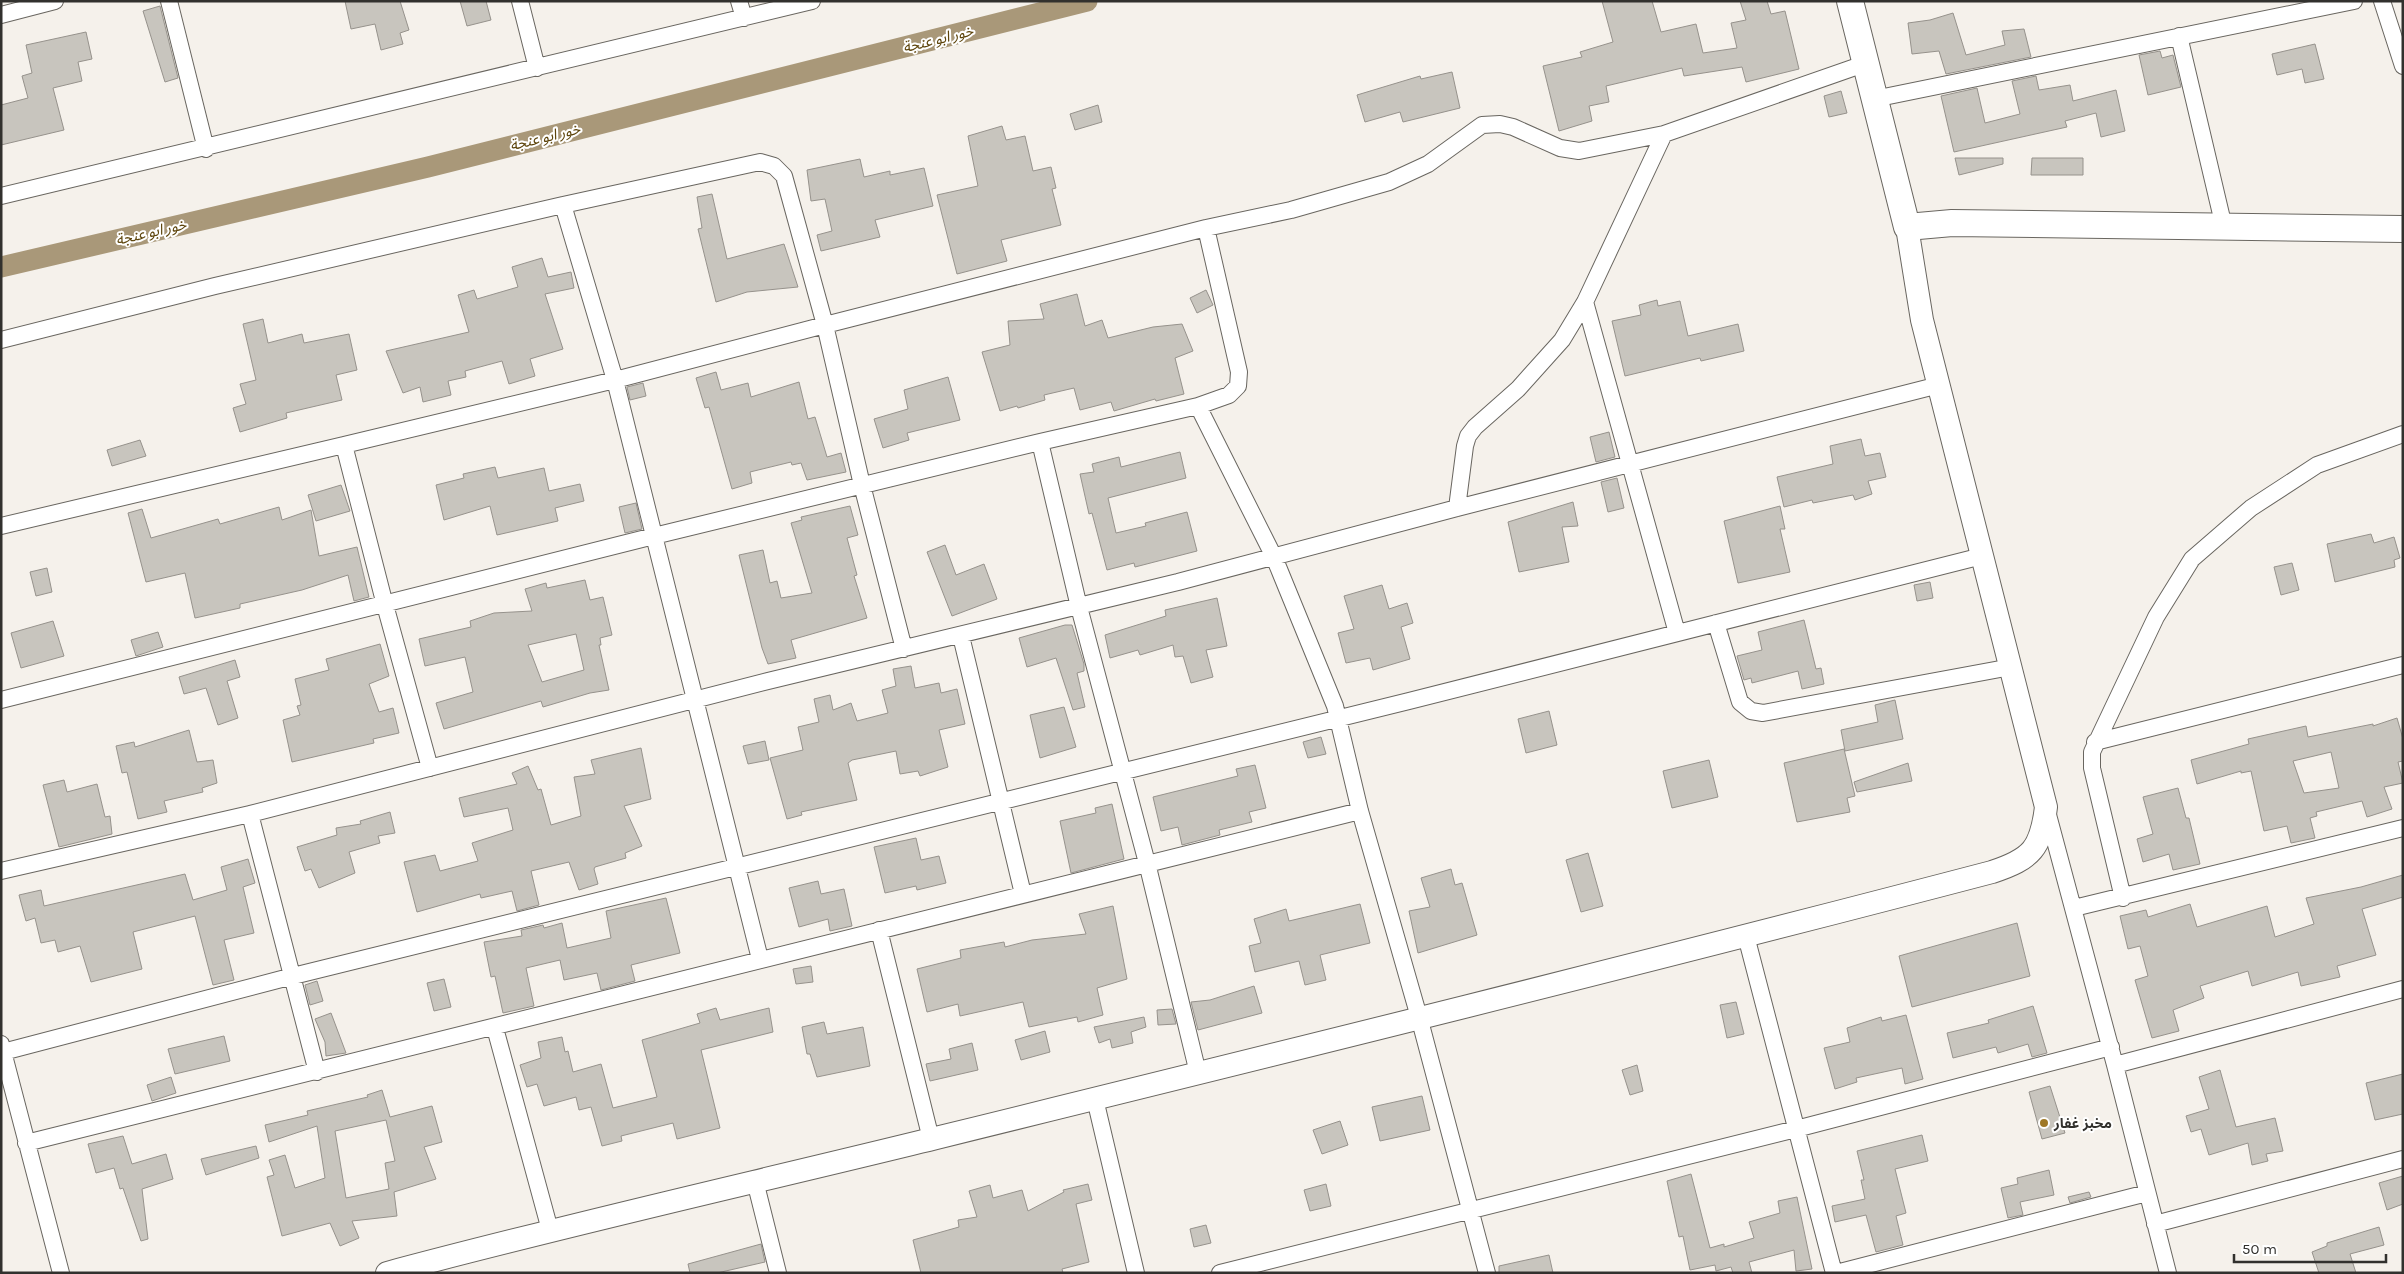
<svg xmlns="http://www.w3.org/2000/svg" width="2404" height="1274" viewBox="0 0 2404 1274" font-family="Karla,'Noto Sans Arabic',sans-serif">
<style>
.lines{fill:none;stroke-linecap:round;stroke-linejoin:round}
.canal{stroke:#a99879;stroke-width:21}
.building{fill:#c8c5be;stroke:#96928c;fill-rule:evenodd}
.minor-casing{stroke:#696660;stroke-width:18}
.secondary-casing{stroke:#696660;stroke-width:24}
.trunk-casing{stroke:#696660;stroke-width:28}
.minor{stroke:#fff;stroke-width:16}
.secondary{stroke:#fff;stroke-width:22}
.trunk{stroke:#fff;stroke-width:26}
.poi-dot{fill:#9f7826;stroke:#fff;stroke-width:2}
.labels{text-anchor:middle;stroke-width:4;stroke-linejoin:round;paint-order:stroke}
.poi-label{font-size:14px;font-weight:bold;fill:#32312e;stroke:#fff;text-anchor:start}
.water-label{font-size:15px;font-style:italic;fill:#5d440b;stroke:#fff}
</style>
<rect width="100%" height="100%" fill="#f5f1eb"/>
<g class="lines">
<path class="canal" d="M1,267L428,167L1087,1"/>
</g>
<path class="building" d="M345,1H400L409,30L400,33L403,44L381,50L375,24L351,29Z
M460,1H486L491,20L467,26Z
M1602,1H1652L1661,32L1696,24L1703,53L1737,48L1731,23L1746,20L1740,1H1767L1771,14L1785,11L1799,69L1746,82L1742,67L1684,76L1682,68L1606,86L1609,102L1589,106L1592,121L1559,131L1543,66L1582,57L1580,52L1613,42Z
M160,6L178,78L165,82L143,11Z
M1953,13L1966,55L2005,45L2002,31L2024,29L2031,57L1946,74L1939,51L1912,54L1908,23L1930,20Z
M86,32L92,59L78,62L82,81L53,88L64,130L1,145V105L28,98L22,76L32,73L26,45Z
M2315,44L2324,79L2305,83L2302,69L2277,75L2272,54Z
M2160,51L2162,58L2173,55L2181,87L2148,95L2139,55Z
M1452,72L1460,108L1403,122L1400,112L1365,122L1357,95L1420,76L1421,79Z
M2036,76L2039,90L2070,85L2073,101L2116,90L2125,131L2101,137L2096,113L2065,121L2067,127L1954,152L1941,96L1977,88L1985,123L2020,114L2012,81Z
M1841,91L1847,113L1829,117L1824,96Z
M1098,105L1102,122L1075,130L1070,114Z
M1002,126L1006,140L1025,136L1033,171L1051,167L1056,188L1052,189L1061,225L1001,240L1007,261L957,274L937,195L978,186L968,136Z
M1955,158H2003V164L1959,175Z
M2032,158H2083V175H2031Z
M860,159L864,177L890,171V175L924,168L933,206L875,220L880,237L821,251L817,235L832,231L825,199L811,201L807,170Z
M712,194L727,259L784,244L798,287L747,292L716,302L698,229L702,228L697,197Z
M542,258L548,277L571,272L574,288L545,294L563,349L530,359L535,376L509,384L502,361L465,371L466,377L448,381L451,395L423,402L420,387L403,393L386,351L469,332L458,295L474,290L477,299L518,287L512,267Z
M1206,290L1213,305L1197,313L1190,298Z
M1077,294L1085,326L1102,320L1108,338L1153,327L1182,324L1193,351L1175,358L1184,394L1156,401L1155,399L1114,411L1111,402L1080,410L1074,388L1044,395L1045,400L1018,408L1017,406L1000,411L982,352L1010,345L1008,321L1044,319L1040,304Z
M1657,300L1658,306L1680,301L1688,336L1738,324L1744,351L1701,361L1700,358L1625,376L1612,321L1641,315L1639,305Z
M263,319L268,343L302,334L304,343L349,334L357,370L336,375L342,400L286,413L287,418L240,432L233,408L246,404L240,384L256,380L243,324Z
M716,372L721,390L748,383L751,397L799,382L808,419L815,417L827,457L841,453L846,472L807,480L801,463L792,465L791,462L750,472L752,483L732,489L709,407L705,408L696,378Z
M948,377L960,420L907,433L909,440L883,448L874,419L908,409L904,390Z
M643,383L646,396L630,400L627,387Z
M1609,432L1615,457L1596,462L1590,437Z
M1861,439L1865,456L1880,453L1886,477L1868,481L1872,494L1855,500L1853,495L1813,503L1812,500L1784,507L1777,477L1833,464L1830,446Z
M140,440L146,456L112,466L107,450Z
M1180,452L1186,478L1108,498L1116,533L1146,526L1145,523L1187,512L1197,551L1135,567L1134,563L1107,570L1092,513L1089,514L1080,474L1094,472L1092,464L1119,457L1121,467Z
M495,467L498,478L544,468L549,491L580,484L584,501L555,508L558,521L497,535L490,506L444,520L436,485L464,478L463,474Z
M1617,478L1624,508L1608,512L1601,482Z
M341,485L350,511L316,521L308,495Z
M1573,502L1578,526L1562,527L1569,562L1519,572L1508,522Z
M636,503L642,529L625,533L619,507Z
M850,506L858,535L847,538L857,575L854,576L867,618L791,640L796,658L768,664L762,648L739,555L763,550L770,583L777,581L781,598L812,593L791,523L802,520L801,517Z
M1780,506L1785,529H1780L1790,572L1738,583L1724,521Z
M279,507L282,520L311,510L319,556L357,547L369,597L354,601L348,575L302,590L240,604V608L195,618L185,573L146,582L128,513L142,509L151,538L218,519L220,524Z
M2371,534L2374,543L2394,537L2400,558L2394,560L2395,567L2335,582L2327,544Z
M945,545L956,575L984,564L997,599L952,616L927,552Z
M2292,563L2299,590L2281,595L2274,567Z
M47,568L52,592L36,596L30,572Z
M585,580L590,600L603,597L612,635L600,638L601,645H599L609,690L590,693L543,707L541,701L444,729L436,703L473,692L465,657L425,666L419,639L471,627L470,621L494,613L532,611L525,589L546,583L547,588ZM576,634L584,670L542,682L528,645Z
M1930,582L1933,598L1917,601L1914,585Z
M1382,585L1389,609L1407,603L1413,623L1401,627L1410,659L1373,670L1370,658L1346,663L1338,633L1354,629L1344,596Z
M1217,598L1227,646L1206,650L1213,677L1191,683L1183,656L1175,657L1173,645L1140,655L1138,650L1110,658L1105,635L1166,616L1165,610Z
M1804,620L1816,669L1821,668L1824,684L1802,689L1798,671L1752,683L1751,678L1744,680L1737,656L1762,650L1758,632Z
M53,621L64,656L21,668L11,633Z
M1065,625H1072L1084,664V671L1077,673L1085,707L1073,710L1056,658L1027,667L1019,638Z
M158,632L163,647L136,656L131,640Z
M380,644L389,676L369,684L379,712L393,708L399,733L373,739L374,743L292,762L283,720L300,715L297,706L301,705L295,679L329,670L326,659Z
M235,660L240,677L227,681L238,718L218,725L206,688L184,694L179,677Z
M911,666L915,688L939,683L941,693L957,689L965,724L939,730L948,767L920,776L918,771L900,774L896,751L852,760L848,763L857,800L801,812L802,815L787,819L770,758L803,750L798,727L819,722L814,699L830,695L833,710L851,703L857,721L888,713L882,690L896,686L893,669Z
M1895,700L1903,739L1845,751L1841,730L1878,722L1875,705Z
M1064,707L1076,747L1040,758L1030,715Z
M1549,711L1557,745L1526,753L1518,719Z
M2397,718L2403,739V761L2398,762L2403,783L2384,787L2392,809L2367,817L2362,801L2316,812L2317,816L2310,818L2315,838L2291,843L2287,826L2264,831L2251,771L2241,773V771L2197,784L2191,760L2249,744L2248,739L2306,726L2308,737L2373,724V726ZM2331,752L2339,788L2304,793L2293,761Z
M189,730L197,762L213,760L217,783L202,788L203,792L164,801L167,812L138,819L127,772L122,773L116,746L134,742L135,747Z
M1321,737L1326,754L1308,758L1303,742Z
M765,741L769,760L748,764L743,746Z
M641,748L651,799L624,806L642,846L625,853L626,858L595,867L594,869L598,884L579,890L569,862L531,871L539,905L517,911L512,891L481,898L480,894L417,912L404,862L435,855L440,871L478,861L472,843L513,830L508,808L464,817L459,798L517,784L512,773L528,766L538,790L541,789L551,825L581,816L574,777L595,774L591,760Z
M1844,749L1855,796L1847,798L1850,812L1797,822L1784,763Z
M1709,760L1718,797L1672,808L1663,771Z
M1908,763L1912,781L1857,792L1854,782Z
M1255,765L1266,808L1249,812L1252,822L1219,830L1220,835L1182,845L1178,827L1161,831L1153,797L1238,776L1236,769Z
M64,780L67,792L97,784L105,817L110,816L112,834L59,847L43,785Z
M2178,788L2186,818H2189L2200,864L2173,870L2169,854L2143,862L2137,839L2153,834L2143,797Z
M1112,804L1124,859L1071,873L1060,821L1096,813L1095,808Z
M390,812L395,833L378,836L380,843L349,852L355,873L319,888L311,869L305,871L297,847L337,835L336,828L361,824L360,821Z
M916,838L921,860L939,856L946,883L917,890L916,886L885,893L874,847Z
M1588,853L1603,906L1581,912L1566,860Z
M248,859L255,883L243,887L254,933L224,940L234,980L213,985L195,916L133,932L142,969L91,982L80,946L58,952L55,940L41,943L35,918L26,921L19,895L41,890L44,906L185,874L193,900L227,890L221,867Z
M1451,869L1455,885L1462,883L1477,935L1418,953L1409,911L1430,907L1421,878Z
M2403,875V897L2362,909L2376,955L2337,966L2340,977L2301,986L2298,972L2252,986L2248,971L2200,986L2204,998L2173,1010L2179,1031L2152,1038L2135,980L2148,976L2140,946L2128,949L2120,916L2146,910L2148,917L2190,904L2197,927L2267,906L2275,937L2314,924L2306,898L2361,887Z
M818,881L821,894L844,889L852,926L830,931L828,919L799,927L789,888Z
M666,898L680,953L631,965L635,981L601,990L597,973L564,980L560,960L526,968L534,1006L503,1013L495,976L491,977L484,942L522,936L521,930L543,925L544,928L562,923L567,948L611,938L606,911Z
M1360,904L1370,943L1320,955L1326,980L1305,985L1299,961L1255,972L1249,946L1261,943L1254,919L1286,909L1289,921Z
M1113,906L1127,979L1097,988L1103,1015L1078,1022L1077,1017L1029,1027L1023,1002L960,1016L958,1004L927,1012L917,969L961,958L960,950L1004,942L1005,947L1032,940L1086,934L1079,914Z
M2017,923L2030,976L1912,1007L1899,956Z
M811,966L813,982L796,984L793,969Z
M444,979L451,1007L434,1011L427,983Z
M317,981L323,1001L310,1005L305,985Z
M1254,986L1262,1013L1198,1030L1191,1002L1210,1000Z
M1736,1002L1744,1034L1727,1038L1720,1005Z
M2033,1006L2047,1053L2032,1057L2028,1044L1998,1053L1996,1047L1953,1058L1947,1033L1989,1023L1988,1020Z
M716,1008L720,1020L769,1008L773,1032L701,1050L720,1128L677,1139L673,1123L621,1136L622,1141L602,1146L591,1107L579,1110L576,1097L544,1106L537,1084L527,1087L520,1065L541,1058L538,1042L562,1037L565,1052L568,1051L573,1072L601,1064L613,1108L657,1097L642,1040L700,1023L697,1014Z
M1172,1009L1176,1024L1158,1025L1157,1010Z
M331,1013L346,1053L326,1056L325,1042L315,1019Z
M1906,1015L1923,1079L1905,1084L1902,1068L1856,1078L1857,1082L1835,1089L1824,1048L1850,1042L1847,1028L1881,1017L1882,1021Z
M1144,1017L1146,1027L1131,1032L1133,1043L1112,1048L1110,1039L1099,1043L1094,1027Z
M824,1022L827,1034L863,1027L870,1066L817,1077L810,1054H807L802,1027Z
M1045,1031L1050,1052L1021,1060L1015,1040Z
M224,1036L230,1061L175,1074L168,1049Z
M972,1043L978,1070L930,1081L926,1064L951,1059L949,1049Z
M1637,1065L1643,1091L1630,1095L1622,1070Z
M2220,1070L2236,1127L2275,1118L2283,1151L2266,1154L2268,1161L2252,1165L2248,1143L2209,1155L2201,1129L2191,1132L2186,1116L2209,1109L2199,1077Z
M2403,1074V1114L2375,1120L2366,1083Z
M171,1077L176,1093L152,1101L147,1085Z
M2050,1086L2065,1133L2042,1139L2029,1092Z
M382,1090L390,1117L432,1106L442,1142L424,1147L436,1179L394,1192L397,1216L352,1221L359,1238L340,1246L330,1223L282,1236L267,1177L274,1175L269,1160L285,1155L295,1188L325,1178L317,1126L269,1142L265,1125L308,1115L307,1111L368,1097L367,1095ZM386,1120L395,1161L385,1163L389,1189L346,1198L335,1131Z
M1422,1096L1430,1130L1380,1141L1372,1107Z
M1340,1121L1348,1145L1322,1154L1313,1130Z
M1922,1135L1928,1161L1895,1169L1906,1213L1896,1216L1903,1245L1876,1252L1866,1215L1835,1222L1832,1206L1865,1199L1861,1180H1864L1857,1151Z
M123,1136L132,1164L166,1154L173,1179L142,1189L148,1239L141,1241L123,1188L120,1189L114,1168L96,1173L88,1144Z
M256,1146L259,1158L206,1175L201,1159Z
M2049,1170L2054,1195L2020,1202L2023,1215L2008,1218L2001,1188L2018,1184L2017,1178Z
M1691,1174L1710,1248L1724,1244V1247L1754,1238L1749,1222L1780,1213L1778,1201L1797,1197L1812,1269L1796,1271L1794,1250L1749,1262L1752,1273H1733L1731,1267L1716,1271L1715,1265L1690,1270L1683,1236L1679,1237L1667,1181Z
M2403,1176V1204L2387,1210L2379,1183Z
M1088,1184L1092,1200L1076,1204L1089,1262L1062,1269L1063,1273H921L913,1240L959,1227L958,1220L977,1217L969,1191L990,1185L993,1198L1022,1190L1028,1211L1064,1192L1063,1190Z
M1326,1184L1331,1206L1310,1211L1304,1190Z
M2089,1192L2091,1197L2070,1203L2068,1197Z
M1206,1225L1211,1243L1194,1247L1190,1229Z
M2379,1227L2384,1245L2350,1254L2356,1273H2319L2312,1252L2327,1246V1243Z
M761,1244L765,1262L717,1273H690L688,1264Z
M1549,1255L1553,1273H1499V1266Z"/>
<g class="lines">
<g class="minor-casing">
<path id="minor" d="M169,1L206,149
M520,1L537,68
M739,1L744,18
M2382,1L2403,66
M1,15L55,1
M2179,36L2224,227
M1874,99L2354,1
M1,196L812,1
M1585,302L1677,633
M1,340L215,286L563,205
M1198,406L1274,557L1335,706L1360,811L1419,1017L1487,1273
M1040,442L1079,607L1147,863L1198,1073
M1457,508L1465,446L1468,436L1475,427L1518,389L1562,340L1585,302L1664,134
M1,526L344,445
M1716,623L1740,702L1751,711L1763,713L2011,667
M961,636L1023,894
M904,649L862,485L825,325L1206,228L1291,210L1389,182L1428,164L1482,125L1500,124L1513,127L1560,148L1579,151L1664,134L1864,64
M1,700L654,536L1040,442L1198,406L1229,395L1238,386L1239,372L1206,228
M2095,742L2403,665
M430,768L385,605L344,445L615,380L825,325L784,176L774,166L760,162L563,205L615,380L760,959
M2047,811L2115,1065L2168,1273
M250,814L317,1072
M1,871L250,814L768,681L1178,582L1457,508L1939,385
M2123,898L2092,768V752L2156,617L2192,559L2251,508L2317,465L2403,434
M2074,908L2403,828
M879,930L931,1139
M1746,936L1834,1273
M495,1028L550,1230
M1,1044L61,1273
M3,1052L293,976L1409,701L1982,556
M2115,1065L2403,989
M1095,1099L1136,1273
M26,1143L1360,811
M755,1181L778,1273
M2155,1224L2403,1159
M1220,1273L1796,1129L2111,1047
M1836,1273L2147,1193"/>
</g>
<g class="secondary-casing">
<path id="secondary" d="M387,1273C569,1224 753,1183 936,1138C1289,1051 1641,964 1992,872C2032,859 2041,848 2046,807L1922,320L1907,227"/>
</g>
<g class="trunk-casing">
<path id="trunk" d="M1850,1L1907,227L1952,223L2403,229"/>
</g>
<use href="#minor" class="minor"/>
<use href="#secondary" class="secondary"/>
<use href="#trunk" class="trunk"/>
</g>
<circle class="poi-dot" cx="2044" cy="1123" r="5"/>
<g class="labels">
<g class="poi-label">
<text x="2054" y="1128">مخبز غفار</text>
</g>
<g class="water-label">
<text transform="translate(938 39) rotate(-14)" y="5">خور ابو عنجة</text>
<text transform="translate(545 137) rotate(-14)" y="5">خور ابو عنجة</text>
<text transform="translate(151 232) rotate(-13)" y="5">خور ابو عنجة</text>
</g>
</g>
<rect width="2404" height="1274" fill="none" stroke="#32312e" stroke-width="5"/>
<path d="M2234 1254v8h152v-8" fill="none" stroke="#32312e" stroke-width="2.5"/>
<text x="2242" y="1254" font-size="15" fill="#32312e" stroke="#ffffff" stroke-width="4" paint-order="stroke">50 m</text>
</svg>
